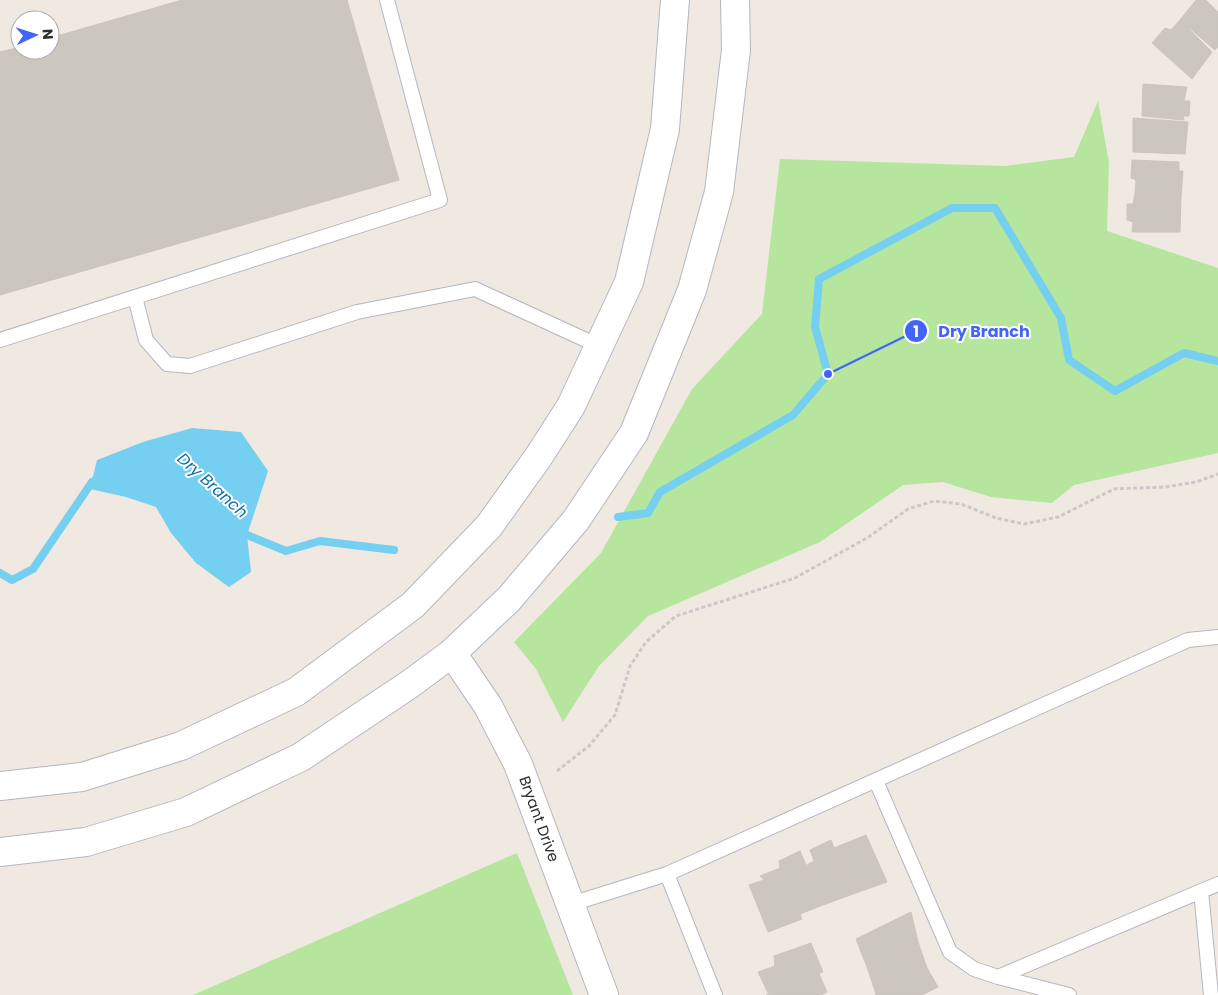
<svg xmlns="http://www.w3.org/2000/svg" width="1218" height="995" viewBox="0 0 1218 995" font-family="Poppins,sans-serif">
<style>
.green{fill:#b6e59e}
.water{fill:#75cff0}
.lines{fill:none;stroke-linecap:round;stroke-linejoin:round}
.stream{stroke:#75cff0;stroke-width:8}
.building{fill:#cbc7bf;stroke:#cbc5ba}
.lane-casing{stroke:#b4b7c1;stroke-width:16}
.street-casing{stroke:#b4b7c1;stroke-width:30}
.secondary-casing{stroke:#b4b7c1;stroke-width:30}
.path{stroke:#c9c9c9;stroke-width:3;stroke-dasharray:4 2.5;stroke-linecap:butt}
.lane{stroke:#fff;stroke-width:14}
.street{stroke:#fff;stroke-width:28}
.secondary{stroke:#fff;stroke-width:28}
.labels{text-anchor:middle;stroke-width:4;stroke-linejoin:round;paint-order:stroke}
.street-label{font-size:15px;fill:#2e2e2e;stroke:#fff}
.water-label{font-size:16px;font-style:italic;fill:#0d6fa3;stroke:#fff}
.leader{fill:none;stroke:#4264fb;stroke-width:2}
.callout-dot{fill:#4264fb;stroke:#fff;stroke-width:2}
.mark-label{font-size:15px;text-anchor:middle;font-weight:bold;fill:#fff}
.callout-label{font-size:16px;text-anchor:middle;font-weight:bold;fill:#4264fb;stroke:#fff;stroke-width:4;stroke-linejoin:round;paint-order:stroke}
</style>
<rect width="100%" height="100%" fill="#efe9e1"/>
<path class="green" d="M1098,101L1109,163L1107,231L1218,268V453L1074,485L1052,503L991,497L943,482L903,485L820,542L648,616L599,666L563,722L536,669L514,642L601,553L692,389L762,314L780,159L1005,166L1074,157Z
M517,853L573,995H193Z"/>
<path class="water" d="M192,428L241,432L268,471L247,535L251,572L229,587L196,563L171,533L156,507L126,497L90,489L97,460L143,442Z"/>
<g class="lines">
<path class="stream" d="M618,517L648,513L660,492L793,415L828,374L815,327L819,279L952,208H995L1061,318L1069,360L1115,391L1184,353L1218,361
M241,529L247,535L286,551L320,541L394,550
M0,573L12,580L33,569L92,482L99,479"/>
</g>
<path class="building" d="M182,0H347L399,180L0,295V52L20,47V50H50V38Z
M1196,0H1206L1218,12V47L1215,50L1180,20Z
M1180,20L1212,52L1192,79L1152,43L1165,28L1171,30Z
M1143,84L1187,87L1184,101H1190L1189,116H1183L1184,120L1142,116Z
M1133,118L1188,122L1185,154L1133,152Z
M1132,160L1179,162V171H1183L1181,198L1135,194L1136,180L1131,178Z
M1135,194L1181,198L1180,232H1132L1133,222L1127,220V204H1133Z
M866,835L887,882L853,894L834,848Z
M831,840L853,894L823,905L807,865L814,861L810,850Z
M800,851L823,905L800,914L780,868L779,861Z
M780,868L802,919L768,932L749,885L764,880L760,876Z
M911,912L918,942L867,967L856,939Z
M918,942L927,968L875,991L867,967Z
M811,943L823,972L768,993L758,972L775,966L774,956Z
M927,968L938,987L922,995H876L875,991Z
M819,974L827,992L821,995H766Z"/>
<g class="lines">
<g class="lane-casing">
<path id="lane" d="M135,297L146,340L167,364L190,366L357,312L475,289L599,346
M0,340L440,200L387,0
M876,781L950,952L974,969L998,977L1218,884
M667,874L715,995
M1201,891L1211,995
M571,904L667,874L1188,640L1218,637
M998,977L1069,995"/>
</g>
<g class="street-casing">
<path id="street" d="M452,653L488,706L518,764L604,995"/>
</g>
<g class="secondary-casing">
<path id="secondary" d="M0,786L82,777L181,746L296,692L413,605L489,526L539,456L571,406L629,282L665,129L675,0
M0,852L86,842L186,812L301,757L410,684L452,653L509,599L576,520L634,433L692,290L719,192L736,50L735,0"/>
</g>
<path class="path" d="M557,771L589,746L615,715L630,666L646,642L676,616L795,578L867,538L908,509L934,501L961,504L996,518L1024,524L1058,517L1114,489L1165,487L1196,482L1218,474"/>
<use href="#lane" class="lane"/>
<use href="#street" class="street"/>
<use href="#secondary" class="secondary"/>
</g>
<g class="labels">
<g class="street-label">
<text transform="translate(539 819) rotate(70)" y="5">Bryant Drive</text>
</g>
<g class="water-label">
<text transform="translate(213 485) rotate(42)" y="6">Dry Branch</text>
</g>
</g>
<path class="leader" d="M828 374L916 331"/>
<g class="callout-dot">
<circle cx="828" cy="374" r="5"/>
<circle cx="916" cy="331" r="12"/>
</g>
<g class="mark-label">
<text x="916" y="337">1</text>
</g>
<g class="callout-label">
<text x="984" y="337">Dry Branch</text>
</g>
<g transform="translate(35 35) rotate(86)"><circle r="24" fill="#ffffff" stroke="#ababab"/>
<path d="M0-4L9 19L0 12L-9 19Z" fill="#4264fb"/>
<text y="-8" font-size="14" font-weight="bold" text-anchor="middle" fill="#2e2e2e">N</text>
</g>
</svg>
